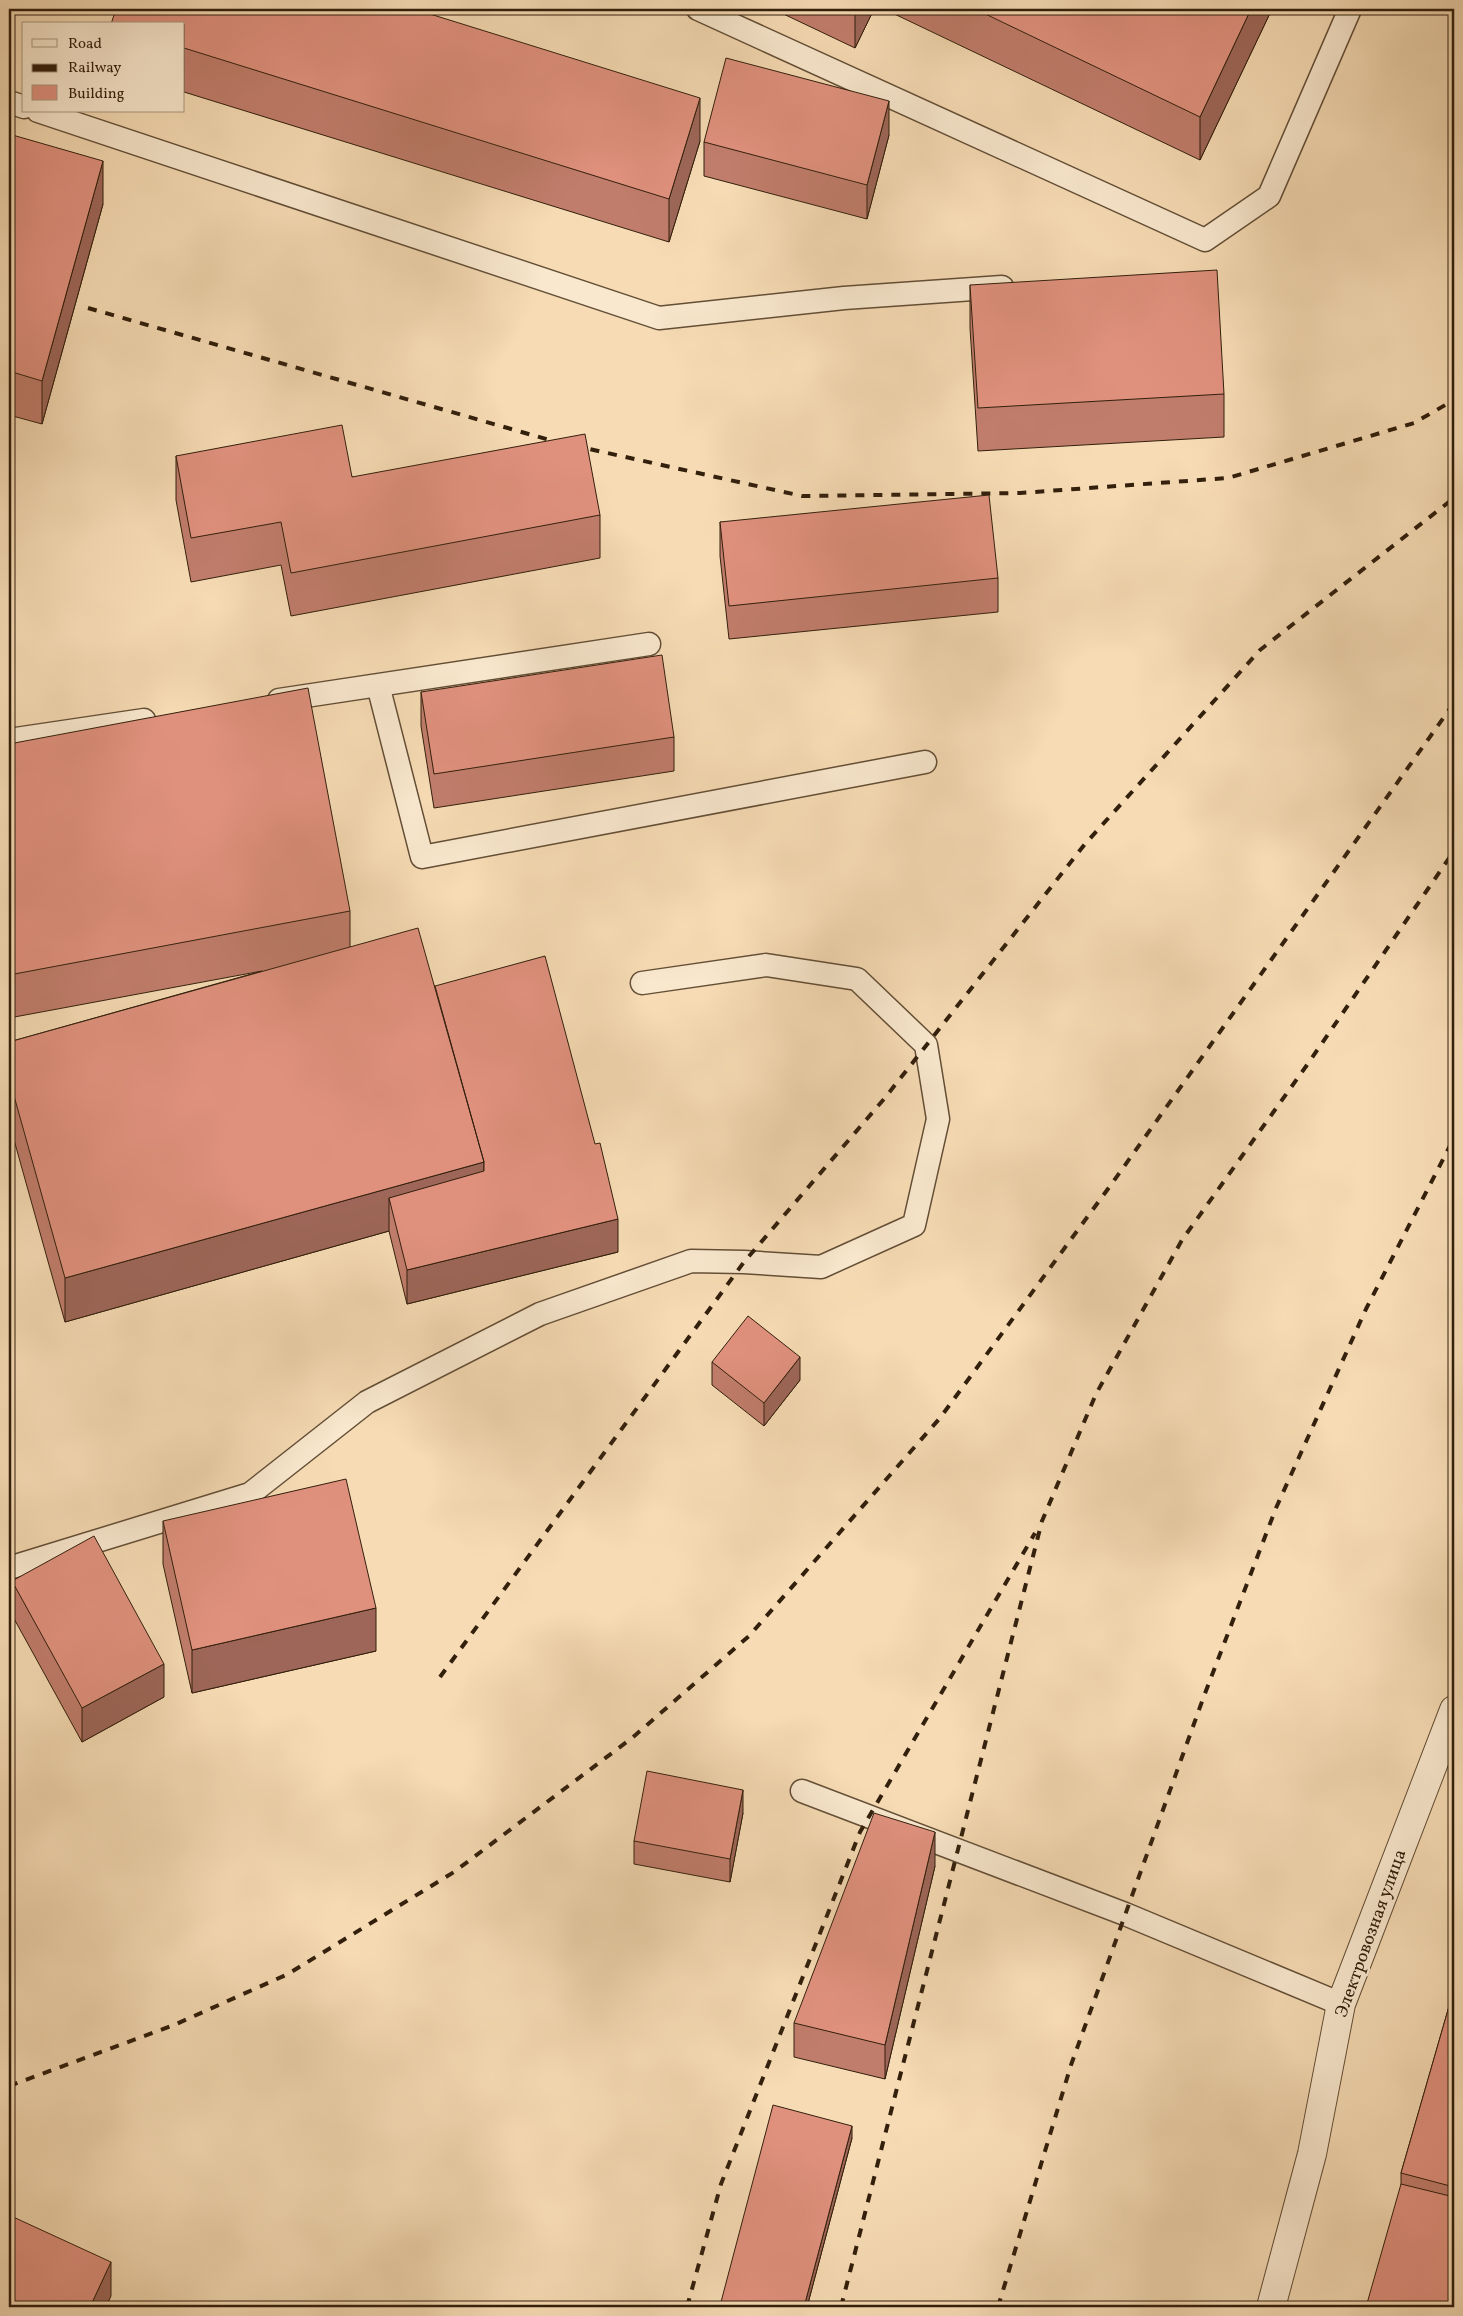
<svg xmlns="http://www.w3.org/2000/svg" width="1463" height="2316" viewBox="0 0 1463 2316" font-family="Vollkorn,serif">
<style>
.lines{fill:none;stroke-linecap:round;stroke-linejoin:round}
.service-casing{stroke:#634e36;stroke-width:25}
.minor-casing{stroke:#634e36;stroke-width:30}
.service{stroke:#f9e8ce;stroke-width:22}
.minor{stroke:#f9e8ce;stroke-width:28}
.rail{stroke:#321f0c;stroke-width:4;stroke-dasharray:9 9;stroke-linecap:butt}
.wall{fill:#c17d6c;stroke:#321f0c}
.shaded-wall{fill:#9d6658;stroke:#321f0c}
.building{fill:#e0917e;stroke:#321f0c}
.labels{text-anchor:middle;stroke-width:5;stroke-linejoin:round;paint-order:stroke}
.street-label{font-size:18px;fill:#321f0c;stroke:#f9e8ce}
</style>
<rect width="100%" height="100%" fill="#f6dbb4"/>
<filter id="stains"><feTurbulence type="fractalNoise" baseFrequency=".004" numOctaves="4"/><feColorMatrix values="0 0 0 0 .2 0 0 0 0 .09 0 0 0 0 .02 0 0 0 .5 -.17"/></filter>
<radialGradient id="worn" r=".72"><stop offset=".6" stop-color="#630" stop-opacity="0"/><stop offset="1" stop-color="#630" stop-opacity=".3"/></radialGradient>
<g class="lines">
<g class="service-casing">
<path id="service" d="M698,9L1205,240L1269,196L1350,9
M9,102L24,107
M38,111L659,318L844,298L1002,287
M378,685L422,857L925,762
M279,700L649,644
M9,740L144,720
M9,1568L250,1494L367,1402L540,1314L691,1261L744,1262L821,1267L914,1225L938,1119L926,1045L857,979L766,965L642,983
M802,1791L1125,1914L1341,2004"/>
</g>
<g class="minor-casing">
<path id="minor" d="M1271,2307L1312,2154L1341,2004L1454,1710"/>
</g>
<use href="#service" class="service"/>
<use href="#minor" class="minor"/>
<path class="rail" d="M88,308L553,441L802,496L1020,493L1228,478L1414,423L1454,400
M440,1677L744,1262L884,1099L1085,844L1260,650L1454,498
M9,2086L174,2025L288,1974L454,1872L632,1738L749,1636L940,1418L1113,1182L1454,703
M687,2307L721,2184L860,1832L1035,1533
M841,2307L1042,1521L1096,1394L1182,1240L1307,1065L1454,851
M998,2307L1071,2065L1204,1696L1276,1508L1366,1309L1454,1138"/>
</g>
<path class="wall" d="M773,9H874L855,48Z
M884,9H1272L1200,160Z
M184,24L700,141L669,242L184,92Z
M9,134L103,204L42,424L9,415Z
M889,135L867,219L704,176V142Z
M970,285L1224,394V437L978,451L970,328Z
M176,456L352,477L600,515V558L291,616L281,565L191,582L176,500Z
M720,522L998,578V612L729,639L720,556Z
M421,692L674,737V771L434,808L421,726Z
M9,744L350,911V947L435,986L618,1252L407,1304L389,1231L65,1322L9,1122V1042L262,971L9,1018Z
M712,1362L800,1380L764,1426L712,1385Z
M163,1521L376,1651L192,1693L163,1564Z
M12,1581L164,1697L82,1742L12,1615Z
M743,1813L730,1882L634,1864V1841Z
M935,1866L885,2079L794,2057V2023Z
M1454,1989V2307L1401,2184V2173Z
M852,2138L807,2307H721V2302Z"/>
<path class="shaded-wall" d="M855,9H874L855,48Z
M1251,9H1272L1200,160V117Z
M700,98V141L669,242V199Z
M889,101V135L867,219V185Z
M103,161V204L42,424V381Z
M484,1162V1205L389,1198V1231L65,1322V1278Z
M618,1219V1252L407,1304V1270Z
M800,1357V1380L764,1426V1403Z
M376,1608V1651L192,1693V1650Z
M164,1664V1697L82,1742V1708Z
M743,1790V1813L730,1882V1859Z
M935,1832V1866L885,2079V2045Z
M852,2126V2138L807,2307H804Z
M111,2262V2296L106,2307H90Z
M1454,2290V2307H1450Z"/>
<path class="building" d="M116,9H414L700,98L669,199L184,48V24H111Z
M975,9H1251L1200,117Z
M726,58L889,101L867,185L704,142Z
M9,134L103,161L42,381L9,371Z
M1217,270L1224,394L978,408L970,285Z
M342,425L352,477L585,434L600,515L291,573L281,522L191,538L176,456Z
M989,495L998,578L729,606L720,522Z
M662,655L674,737L434,774L421,692Z
M308,688L350,911L9,975V744Z
M418,928L484,1162L65,1278L9,1078V1042Z
M545,956L595,1144L600,1143L618,1219L407,1270L389,1198L484,1171V1162L435,986Z
M748,1316L800,1357L764,1403L712,1362Z
M346,1479L376,1608L192,1650L163,1521Z
M94,1536L164,1664L82,1708L12,1581Z
M647,1771L743,1790L730,1859L634,1841Z
M874,1813L935,1832L885,2045L794,2023Z
M1454,1989V2187L1401,2173Z
M773,2105L852,2126L804,2307H742L721,2302Z
M1401,2184L1454,2197V2290L1450,2307H1366Z
M11,2216L111,2262L90,2307H9V2221Z"/>
<g class="labels">
<g class="street-label">
<text transform="translate(1370 1933) rotate(-70)" y="6">Электровозная улица</text>
</g>
</g>
<rect width="1463" height="2316" fill="none" stroke="#f6dbb4" stroke-width="30"/>
<rect x="10" y="10" width="1443" height="2296" fill="none" stroke="#321f0c" stroke-width="2.5"/>
<rect x="15" y="15" width="1433" height="2286" fill="none" stroke="#321f0c"/>
<rect x="22" y="22" width="162" height="90" fill="#f9e8ce" stroke="#a99880"/>
<rect x="32" y="39" width="25" height="8" fill="#f9e8ce" stroke="#a99880"/>
<text x="68" y="48" font-size="15" fill="#321f0c">Road</text>
<rect x="32" y="64" width="25" height="8" fill="#321f0c" stroke="#a99880"/>
<text x="68" y="72" font-size="15" fill="#321f0c">Railway</text>
<rect x="32" y="85" width="25" height="15" fill="#e0917e" stroke="#a99880"/>
<text x="68" y="98" font-size="15" fill="#321f0c">Building</text>
<rect width="100%" height="100%" filter="url(#stains)"/>
<rect width="100%" height="100%" fill="url(#worn)"/>
</svg>
